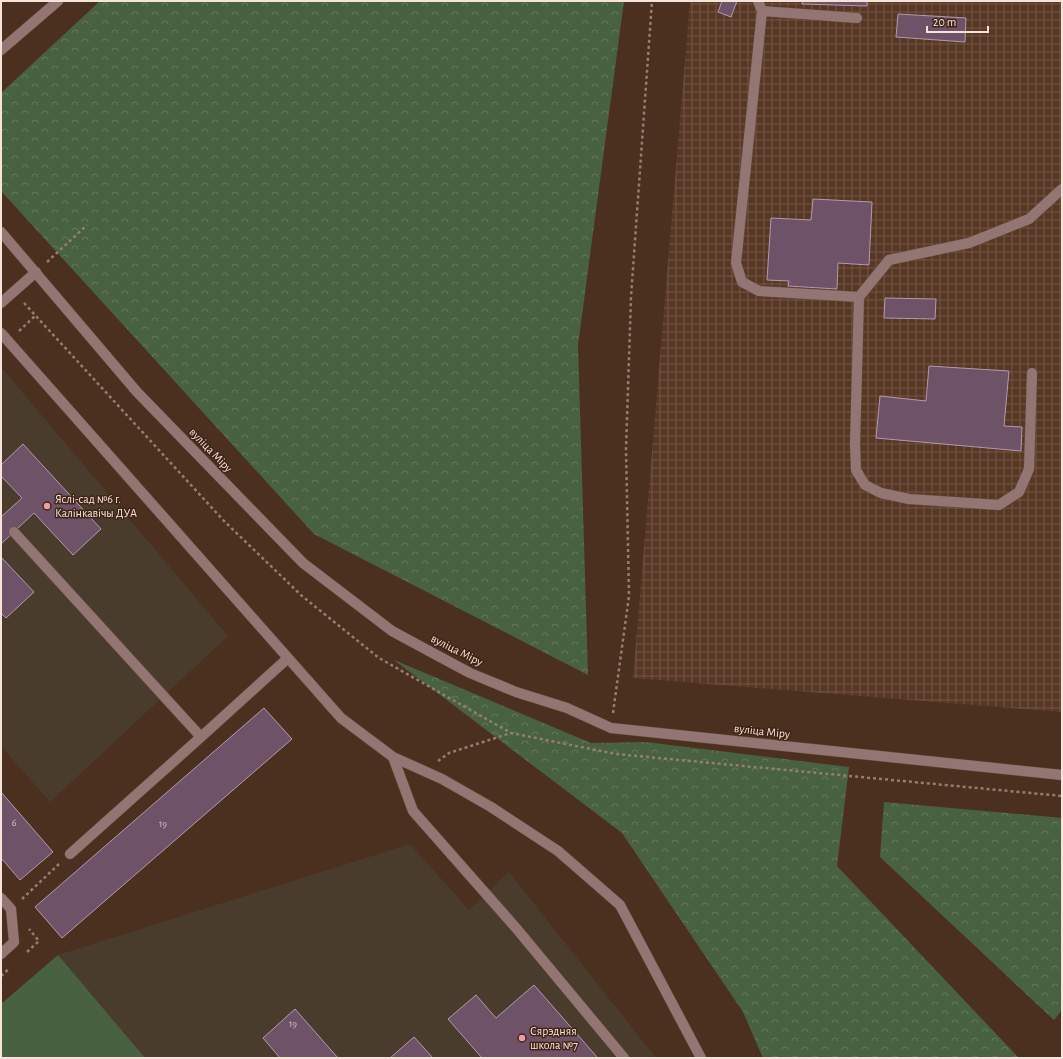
<svg xmlns="http://www.w3.org/2000/svg" width="1063" height="1059" viewBox="0 0 1063 1059" font-family="'Alegreya Sans',sans-serif">
<style>
.industrial{fill:url(#industrial-grid)}
.education{fill:#493c2d}
.forest{fill:url(#forest-crowns)}
.garden{fill:#486241}
.building{fill:#6e5368;stroke:#b698af}
.lines{fill:none;stroke-linecap:round;stroke-linejoin:round}
.minor-casing{stroke:#664d3e;stroke-width:11}
.path{stroke:#957e71;stroke-width:2.5;stroke-dasharray:3 3;stroke-linecap:butt}
.minor{stroke:#937673;stroke-width:10}
.poi-dot{fill:#f49aa1;stroke:#402517;stroke-width:1.5}
.labels{text-anchor:middle;stroke-width:3;stroke-linejoin:round;paint-order:stroke}
.number-label{font-size:10px;fill:#d4c0be}
.street-label{font-size:12px;fill:#f6e4da;stroke:#402517}
.poi-label{font-size:12px;fill:#f6e4da;stroke:#402517;text-anchor:start}
</style>
<defs>
<pattern id="industrial-grid" width="8" height="8" patternUnits="userSpaceOnUse"><rect width="8" height="8" fill="#583825"/><path d="M0 4h8M4 0v8" fill="none" stroke="#715544"/></pattern>
<pattern id="forest-crowns" width="20" height="18" patternUnits="userSpaceOnUse"><rect width="20" height="18" fill="#486241"/><path d="M2 6a3 3 0 1 1 6 0M12 15a3 3 0 1 1 6 0" fill="none" stroke="#63785c"/></pattern>
</defs>
<rect width="100%" height="100%" fill="#4b3020"/>
<path class="industrial" d="M690,1H1062V689L1061,712L633,678Z"/>
<path class="education" d="M1,367L228,636L50,802L1,746Z
M410,844L469,910L509,872L656,1058H1V1004L58,955Z"/>
<path class="forest" d="M100,1H624L578,345L588,675L314,534L1,191V93Z
M394,660L591,743L646,742L849,767L837,866L1018,1057L1016,1058H763L743,1012L622,833Z
M884,802L1062,818V1010L1054,1020L880,857Z"/>
<path class="garden" d="M58,955L145,1058H1V1004Z"/>
<path class="building" d="M722,1H737L731,17L718,12Z
M803,1H867V6L802,4Z
M898,14L966,18L965,42L896,37Z
M813,199L872,202L869,265L838,263L837,289L788,286L789,281L767,280L771,218L811,220Z
M885,298L936,299L935,319L884,318Z
M929,366L1009,371L1004,426L1022,427L1021,451L876,438L880,396L926,401Z
M23,444L101,529L73,555L34,513L1,544V517L22,498L1,476V465Z
M1,557L34,592L6,618L1,613Z
M264,708L292,739L62,938L35,907Z
M1,792L53,852L20,880L1,858Z
M534,985L597,1057L595,1058H482L448,1019L476,995L496,1018Z
M295,1009L338,1058H280L263,1038Z
M414,1037L433,1058H390Z"/>
<g class="lines">
<g class="minor-casing">
<path id="minor" d="M758,1L762,11L736,263L742,282L759,291L859,297L855,444L856,470L865,485L881,493L909,499L999,505L1019,492L1029,469L1032,373
M762,11L857,18
M1,50L58,1
M1,232L137,392L303,563L392,631L429,651L470,673L516,692L567,708L611,728L1062,775
M859,297L889,260L969,243L1029,219L1062,189
M1,303L36,272
M1,333L341,718L393,757L442,779L491,807L558,851L620,905L701,1058
M14,532L201,737
M393,757L413,811L516,928L624,1058
M70,854L201,737L288,658
M1,898L11,909L14,942L1,954"/>
</g>
<path class="path" d="M47,262L87,225
M24,303L224,521L302,596L379,658L511,733
M19,331L35,316
M613,713L629,596L626,449L631,297L652,1
M438,761L449,753L511,733L616,754L1062,796
M22,899L59,864
M27,952L39,941L29,929
M1,976L10,968"/>
<use href="#minor" class="minor"/>
</g>
<g class="poi-dot">
<circle cx="47" cy="506" r="4"/>
<circle cx="522" cy="1038" r="4"/>
</g>
<g class="labels">
<g class="number-label">
<text x="14" y="826">6</text>
<text x="163" y="827">19</text>
<text x="293" y="1027">19</text>
</g>
<g class="street-label">
<text transform="translate(211 450) rotate(46)" y="4">вуліца Міру</text>
<text transform="translate(457 650) rotate(27)" y="4">вуліца Міру</text>
<text transform="translate(762 731) rotate(6)" y="4">вуліца Міру</text>
</g>
<g class="poi-label">
<text x="55" y="503">Яслі-сад №6 г.<tspan x="55" dy="14">Калінкавічы ДУА</tspan></text>
<text x="530" y="1035">Сярэдняя<tspan x="530" dy="14">школа №7</tspan></text>
</g>
</g>
<rect width="1063" height="1059" fill="none" stroke="#f6e4da" stroke-width="4"/>
<path d="M927 26v6h61v-6" fill="none" stroke="#f6e4da" stroke-width="2"/>
<text x="933" y="26" font-size="12" fill="#f6e4da" stroke="#402517" stroke-width="3" paint-order="stroke">20 m</text>
</svg>
